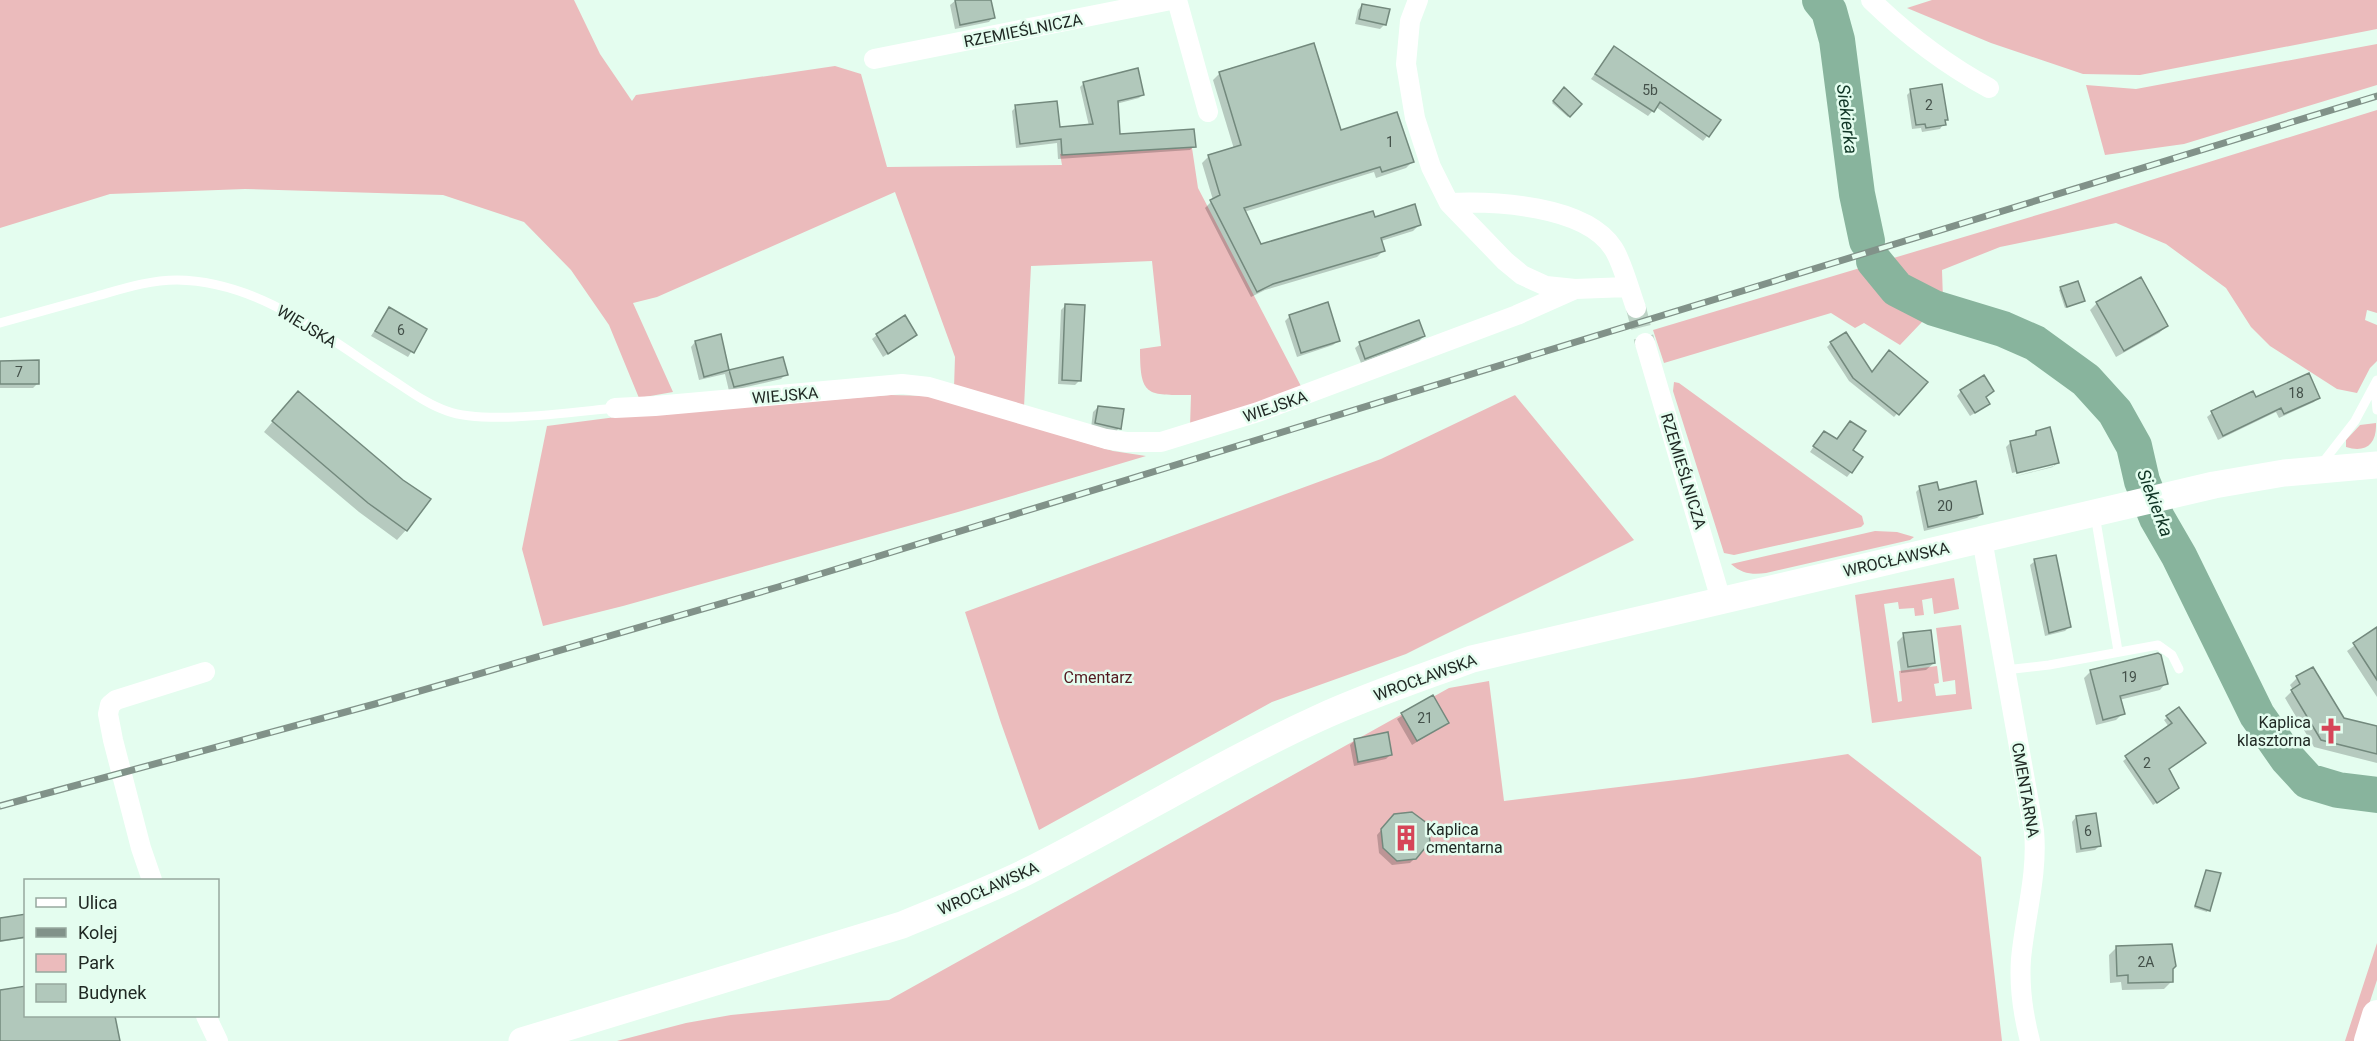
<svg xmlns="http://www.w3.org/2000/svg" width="2377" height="1041" viewBox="0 0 2377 1041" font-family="Roboto,sans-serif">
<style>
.green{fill:#ebbbbc}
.shadow{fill:#0003}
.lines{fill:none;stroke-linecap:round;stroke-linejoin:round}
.river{stroke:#88b49d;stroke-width:36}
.building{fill:#b1c8bb;stroke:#73897d;stroke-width:1.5}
.street-tunnel{stroke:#bdd3c6;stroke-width:20;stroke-dasharray:20 10;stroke-linecap:butt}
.lane{stroke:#fff;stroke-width:9}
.street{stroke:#fff;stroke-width:20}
.secondary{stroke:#fff;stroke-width:27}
.primary{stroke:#fff;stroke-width:30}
.rail-casing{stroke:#819289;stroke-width:7}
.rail{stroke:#e4fdef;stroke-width:4.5;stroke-dasharray:14;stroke-linecap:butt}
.labels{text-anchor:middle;stroke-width:5;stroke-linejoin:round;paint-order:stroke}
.number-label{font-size:14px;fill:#44514a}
.street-label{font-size:16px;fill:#202924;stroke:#e4fdef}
.park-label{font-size:16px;fill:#53181f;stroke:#e4fdef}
.poi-label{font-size:16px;fill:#202924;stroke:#e4fdef;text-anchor:end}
.water-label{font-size:18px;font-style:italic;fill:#0f3525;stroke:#e4fdef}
</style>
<rect width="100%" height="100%" fill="#e4fdef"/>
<path class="green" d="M0,0H574L600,54L632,101L636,95L835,66L861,74L887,167L1062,165L1060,154L1192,148L1198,188L1303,390L1190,427L1191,395C1147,395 1140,397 1140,349L1161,346L1152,261L1031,266L1024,407L954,388L955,357L895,192L657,297L633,303L673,392L639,398L609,325L571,270L524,222L443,195L245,189L110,194L0,228Z
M1932,0H2377V29L2140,75L2083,74L1991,43L1907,8Z
M2377,44V85L2184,144L2105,155L2086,85L2136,89Z
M2377,110V313L2367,310L2365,320L2377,325V361L2370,368L2357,393L2337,389L2270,346L2251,327L2226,288L2166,244L2116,223L2000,247L1942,270L1943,300L1900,345L1864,323L1855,328L1831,313L1664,363L1653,330L2064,207Z
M1674,382L1679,383L1862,516L1864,524L1861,527L1734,555L1724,553L1673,391Z
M890,395L930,396L1113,451L1146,456L958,512L623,606L543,626L522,549L547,426L616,417Z
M1515,395L1634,540L1406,654L1272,702L1039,830L1001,723L965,612L1381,459Z
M2376,423C2377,445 2365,453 2346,447V440L2360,425Z
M1875,531L1897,532L1914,537L1910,540L1766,573C1753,575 1742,574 1731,564Z
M1954,578L1959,609L1934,614L1932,598L1922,600L1924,615L1915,616L1914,608L1899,609L1898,602L1884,604L1898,702L1902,701L1899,671L1937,666L1939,683L1934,684L1936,696L1956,694L1955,680L1943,682L1936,628L1961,625L1972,709L1872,723L1855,595Z
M1489,681L1504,801L1693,778L1848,754L1981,857L2002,1041H617L686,1023L731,1015L889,1000L1449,688Z
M2377,943V980L2357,1041H2345Z"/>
<path class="shadow" d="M956,0H990L993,17L989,22L955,29L950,5Z
M1362,5L1385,24L1380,29L1355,24L1358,10Z
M1614,48L1719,120L1707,136L1703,141L1656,107L1648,116L1591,79Z
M1220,73L1340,132L1413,161L1406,168L1376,178L1374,172L1244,212L1260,245L1374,219L1420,224L1413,231L1381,241L1384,250L1377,257L1265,290L1251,297L1205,208L1213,200L1202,163L1209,156L1234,149L1213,80Z
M1084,83L1143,94L1139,98L1116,104L1119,135L1194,146L1190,150L1058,159L1057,143L1016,148L1012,111L1016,107L1059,128L1089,126L1080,87Z
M1564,89L1580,104L1568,117L1552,103Z
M1911,91L1946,120L1940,129L1922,132L1921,128L1912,129L1907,95Z
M2061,288L2083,301L2065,308L2059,290Z
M2097,303L2167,326L2159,333L2116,357L2090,310Z
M1065,306L1080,380L1075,385L1058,384L1061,310Z
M389,309L425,330L408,357L371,336Z
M1290,316L1338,341L1333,345L1297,357L1285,321Z
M877,335H916L883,357L872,339Z
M720,336L728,372L782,359L786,374L781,379L729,391L725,374L699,380L691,347L695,342Z
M1424,336L1419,341L1361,363L1355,348L1360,344Z
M1831,343L1872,374L1926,382L1894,417L1849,381L1827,347Z
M0,362L38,383L33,388H0Z
M1961,391L1983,408L1970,416L1957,396Z
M2252,393L2255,399L2318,397L2314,402L2279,418L2276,412L2218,440L2207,417L2212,413Z
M288,403L406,530L397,540L359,512L264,432Z
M1098,407L1119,428L1115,433L1091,428L1093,412Z
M1850,422L1851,472L1847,477L1810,452L1820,437L1836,441Z
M2036,432L2057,463L2053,467L2013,477L2054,466V463L2012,473L2006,447L2010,443L2032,437Z
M1920,488L1938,492L1982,514L1977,518L1924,531L1916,492Z
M2035,561L2070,626L2065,631L2045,636L2030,565Z
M2377,629V697L2347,651Z
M1904,635L1934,663L1926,670L1901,673L1897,642Z
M2091,671L2166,683L2160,690L2119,700L2123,713L2116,720L2096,725L2084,678Z
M2297,678L2343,719L2377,728V763L2314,747L2285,698L2293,690L2290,685Z
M1432,697L1447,723L1412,745L1397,719Z
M2179,709L2168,770L2173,792L2153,805L2123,761L2169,727L2164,720Z
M1355,740L1391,754L1386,759L1354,766L1350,745Z
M2076,817L2100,845L2095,850L2076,853L2072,822Z
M1389,821L1415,858L1410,863L1392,865L1379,853L1377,835Z
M2206,871L2208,910L2207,912L2194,908Z
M26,916V938L0,942V920Z
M2116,948L2172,969V981L2164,989L2122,990L2121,982L2110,983L2109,955Z
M0,991L26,1016H113L118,1041H0Z"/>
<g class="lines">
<path class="river" d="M1820,0L1829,11L1837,40L1857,194L1867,241
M1874,261L1897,289L1934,308L2003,329L2035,343L2086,380L2115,412L2134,446L2142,481L2157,518L2179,556L2257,715L2287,758L2308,781L2338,790L2377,795"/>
</g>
<path class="building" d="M955,0H991L995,18L960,25Z
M1362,4L1390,9L1386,25L1359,19Z
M1314,43L1341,130L1397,112L1414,162L1382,172L1380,167L1244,208L1261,244L1373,211L1375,217L1415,204L1421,225L1381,238L1385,251L1273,284L1257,292L1210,200L1220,195L1208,155L1241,145L1219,72Z
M1614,46L1721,120L1709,137L1660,102L1654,112L1595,74Z
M1138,68L1144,95L1118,101L1120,134L1194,129L1196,147L1062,155L1061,139L1020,144L1015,105L1057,101L1060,127L1093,124L1083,82Z
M1942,84L1948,120H1945L1946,125L1926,128L1925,124L1916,125L1910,89Z
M1564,87L1582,104L1570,117L1553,101Z
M2141,277L2168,326L2124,351L2096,302Z
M2078,281L2085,301L2067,307L2060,287Z
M1328,302L1340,341L1301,353L1289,315Z
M1065,304L1085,305L1081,381L1062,380Z
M389,307L427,329L414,353L375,331Z
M905,315L917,335L888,354L876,334Z
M1419,320L1425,336L1365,359L1359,342Z
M1846,332L1872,372L1889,350L1928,382L1899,415L1853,378L1830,342Z
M721,334L729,370L704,377L695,341Z
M783,357L788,375L734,387L729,370Z
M39,360V384H0V361Z
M2309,373L2320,398L2284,414L2281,408L2223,436L2211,411L2253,391L2256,397Z
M1984,375L1994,391L1986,397L1990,404L1975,413L1960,390Z
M298,391L403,480L431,499L407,531L368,503L272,421Z
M1098,406L1124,409L1121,429L1095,423Z
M1850,421L1866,431L1853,450L1863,457L1852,473L1813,446L1824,431L1837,439Z
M2050,427L2059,463L2017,473L2010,441L2036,435V431Z
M1976,481L1983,514L1928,527L1919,486L1937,482L1939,490Z
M2056,555L2071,627L2049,633L2034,559Z
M2377,627V680L2353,643Z
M1931,630L1935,663L1908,667L1903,633Z
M2158,653L2161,655L2168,684L2120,696L2125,714L2103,720L2090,670Z
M2313,667L2344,718L2377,726V754L2321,740L2291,690L2300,684L2296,676Z
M1433,695L1449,723L1417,741L1401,713Z
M2179,707L2206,743L2169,769L2179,788L2157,803L2125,756L2172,723L2166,716Z
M1388,732L1392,755L1358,762L1354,739Z
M1412,812L1428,824L1430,842L1416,859L1397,861L1383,848L1381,829L1394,814Z
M2096,813L2101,846L2081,849L2076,816Z
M2206,870L2221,873L2210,911L2195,906Z
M26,914V937L0,941V918Z
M2172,944L2176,966L2173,969V982L2128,983V975L2117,976L2116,946Z
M26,986V1016H115L120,1041H0V990Z"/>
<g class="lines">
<path class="street-tunnel" d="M1636,308L1645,343"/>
<path class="lane" d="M0,323C32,314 64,305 97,296C122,289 149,280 177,280C258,281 323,335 388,377C407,389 426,404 447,411C485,425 573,412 615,408
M2375,387L2377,410
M2320,466L2355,421L2377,380
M2095,515L2118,651
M2005,670L2049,665L2158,645L2172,655L2179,669"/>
<path class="street" d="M1177,0L1208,112
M1418,0L1410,21L1406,64L1415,118L1431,167L1449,203L1505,261L1522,275L1546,286L1575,289L1628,287
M1871,0C1907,35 1945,64 1989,88
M874,59L1171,0
M1449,203C1495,201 1585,205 1613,248C1622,261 1630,292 1636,308
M1645,343L1721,600
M615,408L655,406L902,384L929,387L1106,439L1126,442H1161L1258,412L1517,315L1575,289
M1982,539L2034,831C2038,874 2025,916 2021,959C2019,987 2023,1014 2030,1041
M152,880L141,848L113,740L108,714L110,705L116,700L205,672
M206,1016L218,1041"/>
<path class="secondary" d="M522,1041L902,925C943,908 984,892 1024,873C1123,824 1218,764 1319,718C1369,695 1421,678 1472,659L2214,485L2284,473L2377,465"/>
<path class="primary" d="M2369,1041L2377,1015"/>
<g class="rail-casing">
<path id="rail" d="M0,806L375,704L778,587L2377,96"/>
</g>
<use href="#rail" class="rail"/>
</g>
<defs>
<g id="church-bare" transform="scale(2.07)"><path d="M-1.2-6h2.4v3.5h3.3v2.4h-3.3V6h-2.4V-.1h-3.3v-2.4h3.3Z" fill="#d64558" stroke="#e4fdef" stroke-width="2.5" paint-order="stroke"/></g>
<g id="building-bare" transform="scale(2.07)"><path d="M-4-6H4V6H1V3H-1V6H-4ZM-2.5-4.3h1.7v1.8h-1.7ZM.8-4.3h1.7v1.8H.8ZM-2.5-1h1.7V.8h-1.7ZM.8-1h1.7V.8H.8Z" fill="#d64558" stroke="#e4fdef" stroke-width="2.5" paint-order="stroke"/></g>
</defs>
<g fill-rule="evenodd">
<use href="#church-bare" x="2331" y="731"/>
<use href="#building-bare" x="1406" y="838"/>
</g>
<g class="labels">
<g class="number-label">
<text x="1650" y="95">5b</text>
<text x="1929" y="110">2</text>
<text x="1390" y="147">1</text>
<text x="401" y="335">6</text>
<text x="19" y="377">7</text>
<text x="2296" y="398">18</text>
<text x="1945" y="511">20</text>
<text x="2129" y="682">19</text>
<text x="1425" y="723">21</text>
<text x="2147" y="768">2</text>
<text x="2088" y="836">6</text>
<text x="2146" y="967">2A</text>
</g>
<g class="street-label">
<text transform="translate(1023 30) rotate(-11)" y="6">RZEMIEŚLNICZA</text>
<text transform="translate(307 326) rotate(31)" y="6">WIEJSKA</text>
<text transform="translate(785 395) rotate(-5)" y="6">WIEJSKA</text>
<text transform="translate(1275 406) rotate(-19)" y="6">WIEJSKA</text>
<text transform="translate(1684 471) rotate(73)" y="6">RZEMIEŚLNICZA</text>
<text transform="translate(1896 559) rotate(-13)" y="6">WROCŁAWSKA</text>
<text transform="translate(1425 677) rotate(-20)" y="6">WROCŁAWSKA</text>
<text transform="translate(2026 790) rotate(80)" y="6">CMENTARNA</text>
<text transform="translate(988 888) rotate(-24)" y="6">WROCŁAWSKA</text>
</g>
<g class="park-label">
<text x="1098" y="683">Cmentarz</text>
</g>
<g class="poi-label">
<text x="2311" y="728">Kaplica<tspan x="2311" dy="18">klasztorna</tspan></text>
<text x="1426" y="835" text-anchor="start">Kaplica<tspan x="1426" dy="18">cmentarna</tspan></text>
</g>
<g class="water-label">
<text transform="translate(1847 119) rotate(83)" y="6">Siekierka</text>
<text transform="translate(2155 503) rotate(69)" y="6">Siekierka</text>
</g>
</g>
<rect x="24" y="879" width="195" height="138" fill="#e4fdef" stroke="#96a89e" stroke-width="1.5"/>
<rect x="36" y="898" width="30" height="9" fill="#ffffff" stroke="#96a89e" stroke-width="1.5"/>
<text x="78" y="909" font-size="18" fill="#202924">Ulica</text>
<rect x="36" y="928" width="30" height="9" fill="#819289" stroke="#96a89e" stroke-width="1.5"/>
<text x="78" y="939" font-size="18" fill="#202924">Kolej</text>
<rect x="36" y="954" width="30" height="18" fill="#ebbbbc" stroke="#96a89e" stroke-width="1.5"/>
<text x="78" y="969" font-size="18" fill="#202924">Park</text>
<rect x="36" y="984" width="30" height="18" fill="#b1c8bb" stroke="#96a89e" stroke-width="1.5"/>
<text x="78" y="999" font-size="18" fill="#202924">Budynek</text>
</svg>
